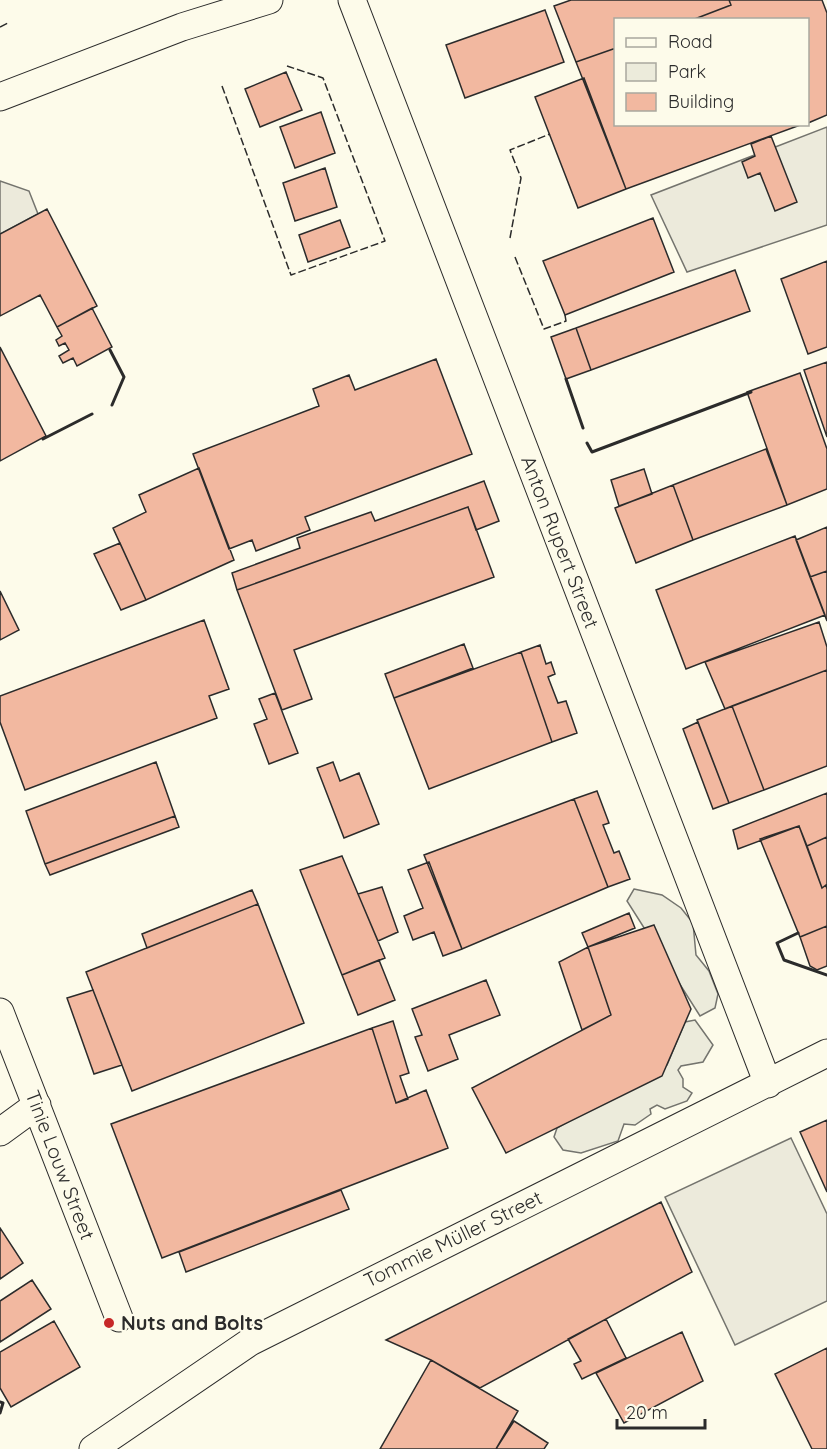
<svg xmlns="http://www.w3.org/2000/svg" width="827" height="1449" viewBox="0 0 827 1449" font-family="Quicksand,sans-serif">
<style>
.green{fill:#ecebdb;stroke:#74746e;stroke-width:1.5}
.parking{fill:#eceadb;stroke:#74746e;stroke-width:1.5}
.building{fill:#f2b8a0;stroke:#2b2b2b;stroke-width:1.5}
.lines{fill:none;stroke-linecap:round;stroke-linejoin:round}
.minor-casing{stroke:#2b2b2b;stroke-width:29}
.minor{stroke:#fdfbea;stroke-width:27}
.fence{stroke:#2b2b2b;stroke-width:1.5;stroke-dasharray:8 3;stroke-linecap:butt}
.wall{stroke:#2b2b2b;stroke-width:3}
.poi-dot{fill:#c62828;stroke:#fdfbea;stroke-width:2}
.labels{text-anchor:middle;stroke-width:4.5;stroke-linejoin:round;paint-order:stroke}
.street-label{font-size:20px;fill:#2b2b2b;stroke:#fdfbea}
.poi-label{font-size:20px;font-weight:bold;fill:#2b2b2b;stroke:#fdfbea;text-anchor:start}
</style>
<rect width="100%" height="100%" fill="#fdfbea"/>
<path class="green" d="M634,889L662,895L681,908L693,923L696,955L709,971L718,994L715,1008L700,1016L627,901Z
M695,1020L713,1045L703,1062L681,1066L678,1070L683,1079V1087L692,1093L687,1101L665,1109L657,1105L650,1109L651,1114L635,1125L624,1124L618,1141L581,1153L563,1150L554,1137L557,1128L667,1065L685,1022Z"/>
<path class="parking" d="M827,127V225L687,272L651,195Z
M0,181L29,191L38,214L0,234Z
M791,1138L827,1214V1301L735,1345L665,1197Z"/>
<path class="building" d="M571,0H729L731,5L692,20H616V48L576,62L554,6Z
M729,0H822L827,13V115L808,123V20H692L731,5Z
M545,10L564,62L465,98L446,45Z
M616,48V124H803L626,189L576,62Z
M286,72L302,110L260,127L245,89Z
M584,78L626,189L578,208L535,97Z
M321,112L335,153L295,168L280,127Z
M771,136L797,202L775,211L760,173L748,178L742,162L755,156L751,144Z
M325,168L337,207L295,221L283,183Z
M47,209L97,306L57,327L40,295L0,316V234Z
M653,218L674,272L565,315L543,261Z
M340,220L350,247L308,262L299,235Z
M827,261V347L808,354L781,279Z
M735,270L750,311L591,370L576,328Z
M92,308L112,347L77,366L73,358L63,363L59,356L69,350L65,343L59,346L56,340L62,336L57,327Z
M576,328L591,370L566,379L551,337Z
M0,347L46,436L0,461Z
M436,359L472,454L305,517L310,530L256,551L252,540L229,549L193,454L319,406L313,389L349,375L355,390Z
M827,362V437L804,370Z
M800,373L827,449V489L787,505L747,392Z
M766,449L787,505L693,540L673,485Z
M199,468L234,560L146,600L113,528L146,512L139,495Z
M644,469L652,494L619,506L611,480Z
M484,481L499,521L476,530L468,507L237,590L232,573L300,548L297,538L371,512L375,521Z
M673,485L693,540L636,563L615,508Z
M468,507L494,577L294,650L312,699L282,710L237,590Z
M827,527V571L810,577L796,540Z
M795,536L825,615L686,669L656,590Z
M120,543L146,600L121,610L94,554Z
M827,571V621L810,577Z
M0,591L19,630L0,640Z
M204,620L229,689L209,696L217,718L25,790L0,722V696Z
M819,622L827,647V670L725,709L705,662Z
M464,644L473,668L394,698L385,674Z
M540,645L546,664L551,662L555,674L548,677L558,703L566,701L577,733L552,742L521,652Z
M521,652L552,742L429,789L394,698Z
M827,670V766L764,790L732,706Z
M275,693L298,753L269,764L254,724L267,719L259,699Z
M732,706L764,790L729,803L697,720Z
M698,722L729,803L713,809L683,729Z
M156,762L175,816L45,864L26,811Z
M333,762L340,781L359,773L379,824L344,838L317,768Z
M597,791L609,823L603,825L614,853L619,851L630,879L608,887L574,799Z
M827,793V837L807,846L799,826L738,849L733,830Z
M574,799L608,887L462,949L424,855Z
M175,816L179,827L50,875L45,864Z
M799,826L822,888L826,885L827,889V926L800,937L760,839Z
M827,837V889L826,885L822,888L807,846Z
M342,856L385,958L342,975L300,870Z
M429,862L462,949L443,956L434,932L413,940L404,916L423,908L408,870Z
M382,887L398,932L378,941L358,894Z
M252,890L258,904L147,948L142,934Z
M258,904L304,1023L132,1091L86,972Z
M629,913L635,928L588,947L582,933Z
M654,925L691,1009L662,1076L506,1153L472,1088L611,1015L588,947Z
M827,926V966L817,970L810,966L800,937Z
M588,947L611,1015L582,1030L559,962Z
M379,960L395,1000L358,1015L342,975Z
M486,980L500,1015L449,1035L458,1059L428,1071L415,1037L422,1035L412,1009Z
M93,990L122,1065L94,1074L67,998Z
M393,1021L409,1073L400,1076L408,1099L396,1103L372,1028Z
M372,1028L396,1103L426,1090L448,1148L162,1258L111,1124Z
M827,1120V1192L800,1132Z
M341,1190L349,1209L186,1272L179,1252Z
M661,1202L692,1272L480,1388L431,1360L386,1340Z
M0,1228L23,1263L0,1279Z
M32,1280L51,1309L0,1342V1301Z
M606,1319L626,1358L582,1379L574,1364L581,1361L568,1339Z
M54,1321L80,1367L11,1407L0,1388V1352Z
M682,1332L703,1381L624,1423L596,1373Z
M827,1348V1449H812L775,1374Z
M431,1360L518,1411L496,1449H380Z
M514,1421L548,1443L544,1449H496Z"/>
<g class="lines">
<g class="minor-casing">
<path id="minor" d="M352,0L768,1084
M0,97L182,27L269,0
M0,1012L119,1318
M0,1132L37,1105
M93,1449L250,1342L827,1053"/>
</g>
<use href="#minor" class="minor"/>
<path class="fence" d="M0,27L8,23
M222,86L291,275L385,241L323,78L287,66
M510,238L521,178L510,150L550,134
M515,257L544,329L566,321L565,315"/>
<path class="wall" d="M110,350L124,377L112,405
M566,379L583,428
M43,439L92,414
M587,443L592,452L751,392
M798,933L777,943L784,960L827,975
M0,1402L3,1403L0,1413"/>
</g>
<circle class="poi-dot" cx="109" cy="1323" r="6"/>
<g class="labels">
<g class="street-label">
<text transform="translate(560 542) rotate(69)" y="7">Anton Rupert Street</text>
<text transform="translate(60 1165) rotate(69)" y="7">Tinie Louw Street</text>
<text transform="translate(453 1239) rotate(-26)" y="7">Tommie Müller Street</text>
</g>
<g class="poi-label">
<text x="121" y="1330">Nuts and Bolts</text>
</g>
</g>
<rect x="614" y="18" width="195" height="108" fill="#fdfbea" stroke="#a9a89e" stroke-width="1.5"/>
<rect x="626" y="38" width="30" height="9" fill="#fdfbea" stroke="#a9a89e" stroke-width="1.5"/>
<text x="668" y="48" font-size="18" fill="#2b2b2b">Road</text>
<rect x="626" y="63" width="30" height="18" fill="#ecebdb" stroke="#a9a89e" stroke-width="1.5"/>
<text x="668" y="78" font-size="18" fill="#2b2b2b">Park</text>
<rect x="626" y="93" width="30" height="18" fill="#f2b8a0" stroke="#a9a89e" stroke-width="1.5"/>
<text x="668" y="108" font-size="18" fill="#2b2b2b">Building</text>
<path d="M617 1419v9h88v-9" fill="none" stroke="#2b2b2b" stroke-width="3"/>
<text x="626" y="1419" font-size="18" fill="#2b2b2b" stroke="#fdfbea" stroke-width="4.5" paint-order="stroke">20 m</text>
</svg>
